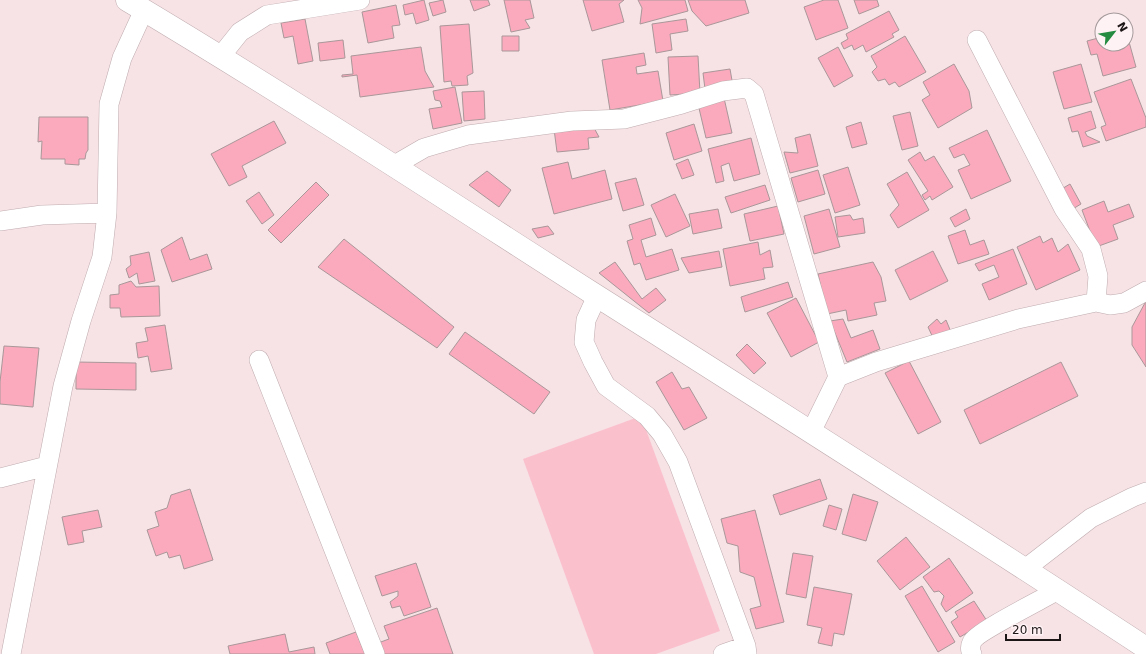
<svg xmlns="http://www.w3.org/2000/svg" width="1146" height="654" viewBox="0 0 1146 654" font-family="'DejaVu Sans',sans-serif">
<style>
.green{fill:#fac1cd}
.building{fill:#faaabc;stroke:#aa979a}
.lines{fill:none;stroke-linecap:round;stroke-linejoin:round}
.minor-casing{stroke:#bfacaf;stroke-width:20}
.primary-casing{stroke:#bfacaf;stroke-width:23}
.minor{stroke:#fff;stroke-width:19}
.primary{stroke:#fff;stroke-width:22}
</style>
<rect width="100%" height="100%" fill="#f7e2e6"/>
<path class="green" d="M641,416L720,631L656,654H594L523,459Z"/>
<path class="building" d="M424,0L429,20L416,24L413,13L405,15L403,5Z
M443,0L446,12L433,16L429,3Z
M470,0H488L490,5L474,11Z
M504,0H530L534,18L525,20L530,28L511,32Z
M583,0H624L619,4L624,22L592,31Z
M638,0H685L688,11L640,24L642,8Z
M688,0H745L749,13L706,26L692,11Z
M824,0H838L848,28L816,40L804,7Z
M854,0H877L879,6L859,14Z
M396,5L400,25L392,26L394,38L368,43L362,12Z
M889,11L899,30L892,34L894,37L866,52L863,45L854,50L852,45L844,49L841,43L848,39L846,34Z
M305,19L313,61L298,64L293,36L284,38L281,23Z
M686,19L688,31L670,34L672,50L656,53L652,24Z
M469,24L473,73L467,76L468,85L452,86L451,81L444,82L440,26Z
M1126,31L1136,67L1103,76L1097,54L1091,55L1087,41L1102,37V44H1126Z
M502,36H519V51H502Z
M905,36L926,72L899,87L895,82L889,85L885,79L878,81L872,72L877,67L871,56Z
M343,40L345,58L320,61L318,43Z
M421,47L425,71L434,87L360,97L357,75L342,77V75L353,74L351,56Z
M838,47L853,76L834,87L818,58Z
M644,53L646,65L636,67L637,74L658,71L663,101L610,110L602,60Z
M698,56L700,93L670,95L668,57Z
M954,64L969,91L972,108L938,128L922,100L930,95L923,82Z
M1081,64L1092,102L1064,109L1053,72Z
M730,69L733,86L705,89L703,73Z
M1131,79L1146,118V127L1106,141L1101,127L1106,125L1094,92Z
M455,87L462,123L433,129L429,109L442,107L440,101L435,100L433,91Z
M484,91L485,119L464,121L462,92Z
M724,98L732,133L706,138L698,104Z
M1091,111L1096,128L1085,132L1087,136L1100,142L1083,147L1078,131L1072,132L1068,118Z
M910,112L918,146L902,150L893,116Z
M39,117H88V150L86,153L85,159H79V165L65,164V159H41L42,141L38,142Z
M274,121L286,143L242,166L247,177L229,186L211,154Z
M861,122L867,144L852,148L846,127Z
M694,124L702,151L674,160L666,133Z
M593,126L599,137L588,138L589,149L557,152L554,129Z
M987,130L1011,181L971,199L958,170L970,165L964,154L954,158L949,148Z
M810,134L818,166L790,173L784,152L798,153L795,138Z
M751,138L760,174L734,181L729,163L721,166L724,181L716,183L708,149Z
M920,152L925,161L934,156L953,187L932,200L930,196L925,200L922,195L928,191L908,160Z
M688,159L694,175L682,179L676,164Z
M568,162L572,179L605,170L612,199L554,214L542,168Z
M848,167L860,205L835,213L823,175Z
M818,170L825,194L798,202L791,178Z
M487,171L511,190L499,207L469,185Z
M907,172L929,210L898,228L890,215L899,205L887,184Z
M636,178L644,205L623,211L615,183Z
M316,182L329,195L281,243L268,230Z
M1070,184L1081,204L1071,210L1060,190Z
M765,185L770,200L731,213L725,197Z
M259,192L274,215L262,224L246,201Z
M675,194L690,226L666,237L651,205Z
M1104,201L1108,212L1129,204L1134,217L1113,225L1118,239L1096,247L1082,210Z
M778,206L784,234L750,241L744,214Z
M718,209L722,228L693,234L689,214Z
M829,209L840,247L814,254L804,216Z
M966,209L970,219L955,227L950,218Z
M850,215L853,220L863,218L865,233L838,237L835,217Z
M651,218L656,235L641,240L646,257L672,249L679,270L646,280L640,263L634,265L627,241L633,239L629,225Z
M548,226L554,234L538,238L532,229Z
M965,230L970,245L984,240L989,254L958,264L948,236Z
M1040,236L1043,243L1052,238L1058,252L1068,244L1080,270L1036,290L1017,247Z
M182,237L190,260L207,254L212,269L172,282L161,250Z
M344,239L454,327L437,348L318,267Z
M758,242L760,255L770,250L773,267L763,268L765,279L730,286L723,249Z
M1013,249L1027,284L989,300L982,284L999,277L994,265L979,271L975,264Z
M719,251L722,267L689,273L681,258Z
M933,251L948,281L910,300L895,270Z
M149,252L155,281L139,284L137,273L129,278L126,269L131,265L130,256Z
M615,262L642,299L656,288L666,300L649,313L599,273Z
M873,262L881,277L886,301L874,303L877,315L848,321L846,310L827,314L818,274Z
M131,281L136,287L159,286L160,316L121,317L120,308H110V295L119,294V285Z
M788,282L793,297L745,312L741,297Z
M796,298L819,342L791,357L767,313Z
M1146,301V367L1132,345V327Z
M843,319L851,338L873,330L880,349L847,362L830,321Z
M937,319L941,324L946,320L951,332L934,340L928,327Z
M165,325L172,369L151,372L148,356L138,358L136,343L148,341L145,328Z
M465,332L550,392L534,414L449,354Z
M747,344L766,363L754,374L736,355Z
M4,346L39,348L33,407L0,404V382Z
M909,361L941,422L918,434L885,373Z
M76,362L136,363V390L76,389Z
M1061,362L1078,396L980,444L964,410Z
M672,372L682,389L689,387L707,418L684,430L656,382Z
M820,479L827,499L780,515L773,495Z
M190,489L213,560L184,569L180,555L169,558L167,552L156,556L147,530L159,526L155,512L167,508L171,495Z
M853,494L878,502L866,541L842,534Z
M829,505L842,509L836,530L823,526Z
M98,510L102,527L82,531L84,542L68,545L62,517Z
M755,510L784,622L756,629L750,609L761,606L754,577L740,572L738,546L727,543L721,519Z
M906,537L930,567L900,590L877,561Z
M793,553L813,556L806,598L786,594Z
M949,558L973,593L946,612L941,604L944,596L939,591L934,592L923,577Z
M416,563L431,607L404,616L400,606L392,608L390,602L398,596V591L382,596L375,576Z
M922,586L955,642L938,652L905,596Z
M814,587L852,594L844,635L834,633L832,646L818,643L822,628L807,625Z
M974,601L987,621L960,637L951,622L958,617L955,612Z
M437,608L453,654H382L378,643L389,639L384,626Z
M356,632L365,654H330L326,643Z
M285,634L289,652L314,647L315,654H230L228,646Z"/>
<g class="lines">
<g class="minor-casing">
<path id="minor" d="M977,40L1064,209L1091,249L1098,276L1096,302
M220,57L240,32L267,15L360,0
M393,166L424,148L468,135L572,121L624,119L682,104L723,91L747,88L754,94L838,377
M0,221L42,215L107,213
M597,296L586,320L584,342L593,362L606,386L647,416L662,434L678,462L746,646L747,654
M259,360L375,654
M811,432L838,377L876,362L1018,319L1096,302L1110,305L1124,303L1146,291
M0,478L47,466
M1025,569L1091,518L1133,497L1146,492
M11,654L63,386L81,321L102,257L107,213L109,104L122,58L144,10
M723,654L746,646
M972,654C970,650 970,646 972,642C976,632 1045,598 1058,590"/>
</g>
<g class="primary-casing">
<path id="primary" d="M127,0C283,93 436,193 589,291C775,409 962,527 1146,648"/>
</g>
<use href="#minor" class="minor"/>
<use href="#primary" class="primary"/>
</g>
<g transform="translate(1114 32) rotate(59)"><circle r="19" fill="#fff2f4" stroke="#a49a9b"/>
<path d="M0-3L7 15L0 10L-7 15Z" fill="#258b41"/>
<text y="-6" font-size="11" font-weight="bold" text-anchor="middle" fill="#1c1516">N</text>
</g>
<path d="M1006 634v6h54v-6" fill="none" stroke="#1c1516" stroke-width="2"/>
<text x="1012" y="634" font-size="12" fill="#1c1516" stroke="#fff2f4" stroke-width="3" paint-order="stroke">20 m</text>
</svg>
